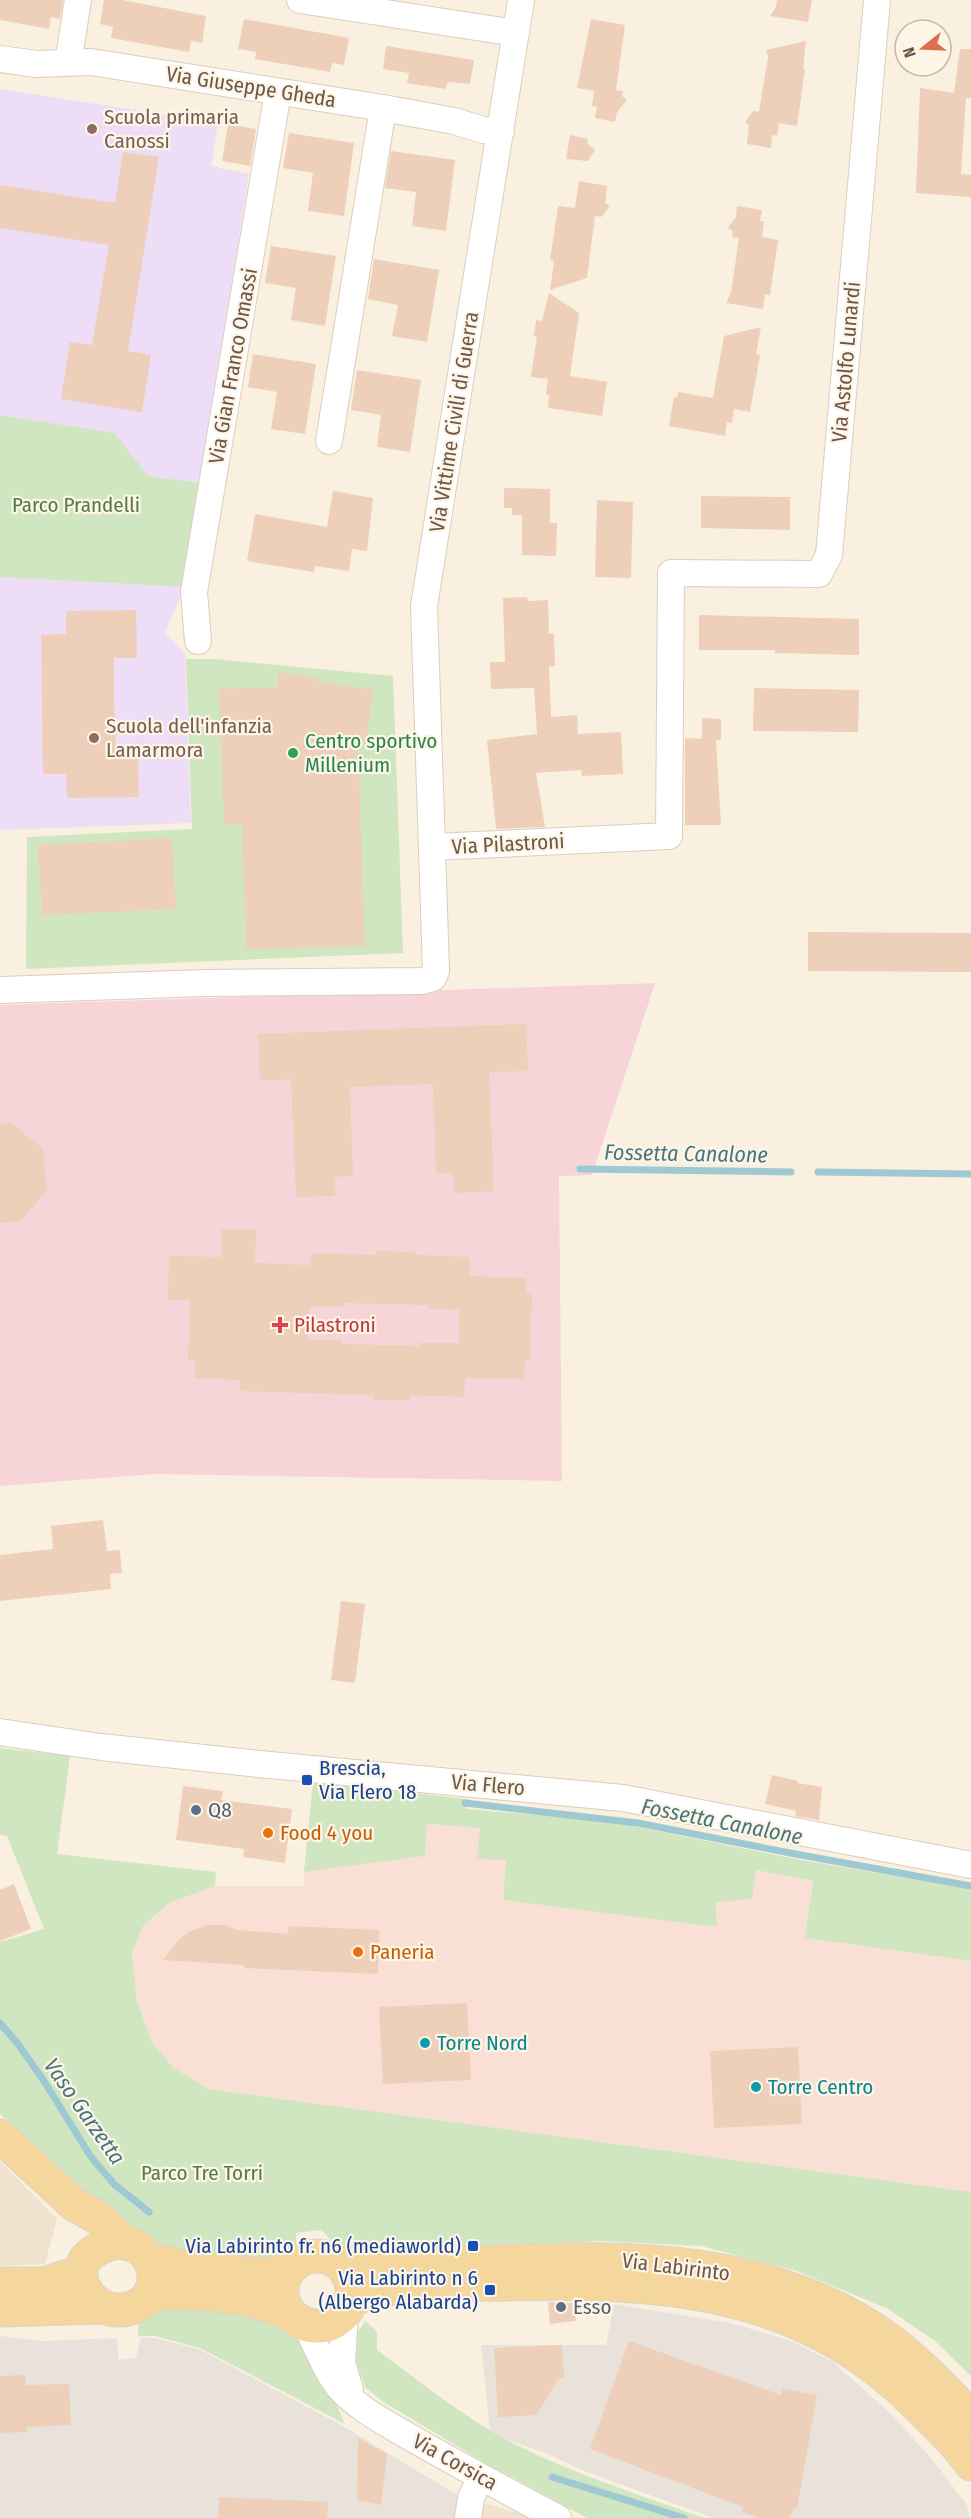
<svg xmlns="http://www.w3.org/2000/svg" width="971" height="2518" viewBox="0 0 971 2518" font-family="'Fira Sans Condensed',sans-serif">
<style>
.residential{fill:#f1e2cf}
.commercial{fill:#fae0d4}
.industrial{fill:#e9e2db}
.education{fill:#edddf6}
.medical{fill:#f7d4d7}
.green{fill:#cfe6c0}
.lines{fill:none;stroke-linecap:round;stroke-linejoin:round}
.stream{stroke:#9ec9d2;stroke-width:7}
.building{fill:#edcfba;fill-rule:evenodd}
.minor-casing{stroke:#ddcdbd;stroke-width:28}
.major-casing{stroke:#d9d3d0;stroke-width:35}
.minor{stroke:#fff;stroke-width:26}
.major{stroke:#f5d69c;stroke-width:33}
.education-dot{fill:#8d6e63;stroke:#fdf5e6;stroke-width:2}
.leisure-dot{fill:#2e9e5b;stroke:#fdf5e6;stroke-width:2}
.health-dot{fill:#e0444e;stroke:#fdf5e6;stroke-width:2}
.transit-dot{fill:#1a4fb4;stroke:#fdf5e6;stroke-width:2}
.service-dot{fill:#5c6f8a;stroke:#fdf5e6;stroke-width:2}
.food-dot{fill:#e8710a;stroke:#fdf5e6;stroke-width:2}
.culture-dot{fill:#0f9aa8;stroke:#fdf5e6;stroke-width:2}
.labels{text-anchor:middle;stroke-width:4.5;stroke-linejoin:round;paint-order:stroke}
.street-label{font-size:21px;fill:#6e574a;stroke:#fdf5e6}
.education-label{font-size:21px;fill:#785e54;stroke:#fdf5e6;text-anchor:start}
.park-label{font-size:21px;fill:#547a45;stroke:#fdf5e6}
.leisure-label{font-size:21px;fill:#27864d;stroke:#fdf5e6;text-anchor:start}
.health-label{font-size:21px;fill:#be3a42;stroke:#fdf5e6;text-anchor:start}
.transit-label{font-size:21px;fill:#164399;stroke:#fdf5e6;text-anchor:end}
.service-label{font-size:21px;fill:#4e5e75;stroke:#fdf5e6;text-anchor:start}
.food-label{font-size:21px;fill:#c56008;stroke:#fdf5e6;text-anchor:start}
.culture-label{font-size:21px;fill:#0d838f;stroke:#fdf5e6;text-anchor:start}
.water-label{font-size:22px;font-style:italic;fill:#467581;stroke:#fdf5e6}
</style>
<rect width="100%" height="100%" fill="#faf0e0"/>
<path class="residential" d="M0,2161L57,2219L45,2264L0,2266Z
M476,2500L524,2515L531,2518H473Z"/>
<path class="commercial" d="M427,1824L480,1828L506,1859L503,1900L717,1927L716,1902L756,1870L813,1881L805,1938L971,1961V2192L208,2089L174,2068L152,2043L137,2001L132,1953L143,1926L169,1903L215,1886H304V1872L425,1856Z"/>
<path class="industrial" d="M614,2304L730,2323L789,2340L833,2362L892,2415L931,2458L967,2505L970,2518H713L584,2471L548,2454L506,2439L490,2430L481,2345H606Z
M0,2336L43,2341L117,2338L119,2360L136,2358L141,2338H154L199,2349L341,2425L469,2502L466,2518H0Z"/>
<path class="education" d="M0,89L218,123L211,166L249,174L199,483L147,476L115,433L0,415Z
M0,577L184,587L165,633L185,654L191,823L0,830Z"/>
<path class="medical" d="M655,983L592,1175L559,1176L562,1481L154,1474L0,1486V1005Z"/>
<path class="green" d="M0,415L115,433L148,476L199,483L184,587L0,577Z
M186,659H213L393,676L403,953L26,969L27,837L192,829Z
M0,1748L70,1756L57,1854L216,1872L215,1886L169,1903L143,1926L132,1953L137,2001L152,2043L174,2068L208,2089L971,2192V2376L935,2341L888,2309L797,2271L701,2246L598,2241L369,2257C348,2251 335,2247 322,2230L296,2233C297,2247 294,2255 282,2261L185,2256L149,2240L85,2194L16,2132L0,2113V1942L44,1929L7,1836L0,1835Z
M313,1782L467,1799L466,1809L609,1821L790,1858L971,1889V1961L805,1938L813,1881L756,1870L752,1899L716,1902L717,1927L503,1900L506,1860L477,1859L480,1828L427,1824L425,1856L304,1872Z
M201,2304C225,2310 260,2314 282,2323C306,2333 335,2400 345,2424L200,2348L155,2336H138L139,2320L148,2311Z
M365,2321L377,2331V2350C421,2382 464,2418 513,2443C573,2474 640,2495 704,2518H587L487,2464L382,2401L365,2387L358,2367L353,2347L356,2335Z"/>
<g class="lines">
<path class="stream" d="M580,1169L791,1172
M818,1172L971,1174
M465,1803L638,1823L790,1853L971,1886
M0,2023L18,2044L44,2081L91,2157L114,2184L149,2212
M552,2477L684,2518"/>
</g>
<path class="building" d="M0,0H63L60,19L51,17L49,29L0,20Z
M104,0H122L206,16L202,43L191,41L189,52L111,38L113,27L100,24Z
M777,0H812L808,22L770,16L776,7Z
M244,19L349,38L344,65L332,63L330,72L255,59L256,52L238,49Z
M591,19L625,25L616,90L623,91L622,96L627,100L617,112L615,122L595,118L597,107L592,106L594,91L577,88Z
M806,41L803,69H805L797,126L779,123L777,136L772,135L771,148L747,144L749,126L745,122L753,111L759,112L768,57L766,50Z
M386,46L474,60L470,84L448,82L445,89L407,83L409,73L383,69Z
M960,49H971V98H966L961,174L971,175V197L916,193L920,88L954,93Z
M228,124L256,129L250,166L222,161Z
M289,133L354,143L344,216L308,211L313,173L283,168Z
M570,135L588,139L587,143L595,150L588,161L566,159Z
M391,151L455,160L446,231L412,226L416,192L385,188Z
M123,152L159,157L128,351L151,355L142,412L61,399L70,342L92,345L109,245L0,228V185L115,203Z
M579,181L607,186L605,203L610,206L601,217L595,216L587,278L550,290L554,261L550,260L558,206L575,208Z
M737,206L762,210L760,221H764L762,237L778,240L770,295L765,294L763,309L726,303L731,293L739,238L732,237L733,231L728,228L736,217Z
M271,246L336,256L325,326L291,320L296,288L265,283Z
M374,259L439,270L427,342L392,336L398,305L368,299Z
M549,293L579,313L570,376L607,382L602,416L548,408L549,395L546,394L548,379L531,377L537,337L534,336L536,320L542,321Z
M761,327L756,354L760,355L750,412L734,409L732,423L727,422L725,436L669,426L674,397L677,398L678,392L713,398L724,336Z
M253,354L316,364L305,434L271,429L277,392L248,387Z
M357,370L421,380L410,452L377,447L381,415L351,410Z
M504,488L550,489V523H557L556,556L522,555V515H512V508H504Z
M333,491L373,498L367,551L352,549L349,571L315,566L314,572L247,561L255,514L327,527Z
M701,496L790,497V530L701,528Z
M597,500L633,502L631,578L595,577Z
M527,597L528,601L548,600L549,634L554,633L555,666H549L551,717L577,715L578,734L621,732L623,774L582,776L581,770L536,773L545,827L496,829L487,740L537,734L534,688L491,689L490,662H505L503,598Z
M136,610L137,658H114V704L116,749L138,748L139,797L67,798L66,774H43L41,635L66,634V611Z
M699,615L859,619V655L775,653V650H699Z
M277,672L318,678V682L373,690L366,744H358L365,946L246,949L242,824L224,825L219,689L278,687Z
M754,688L859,690L858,732L753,731Z
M702,718L721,719V740H716L721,825H685V738L702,739Z
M172,838L176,909L42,915L38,845Z
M808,932L971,933V972L808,971Z
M526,1024L528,1071L489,1072L494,1191L454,1193L453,1173L436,1174L433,1084L350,1087L353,1176L334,1177L335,1196L296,1197L291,1079L260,1081L258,1034Z
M11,1123L43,1149L47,1190L21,1221L0,1223V1124Z
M222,1229L256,1230L255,1263L310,1265L311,1253L376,1255V1251L415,1252V1255L470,1257V1276L526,1278V1293L532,1294L530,1361H525L524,1379L465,1378L464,1397L410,1395V1400H373V1395L240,1391V1380L195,1378V1360H188L190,1300H168L169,1256L221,1257ZM344,1303L429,1305V1309L459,1310V1343H419V1346L342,1344V1340H308L309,1307H344Z
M103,1520L107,1551L120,1550L122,1573L110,1574L111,1589L0,1601V1555L53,1549L51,1526Z
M341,1601L365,1604L355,1683L331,1680Z
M772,1775L798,1781L797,1783L822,1787L819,1820L795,1816L796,1811L765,1804Z
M183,1786L223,1791L221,1800L292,1809L285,1863L243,1857L244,1849L176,1840Z
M14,1884L31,1929L0,1941V1890Z
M207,1925H225L237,1930L288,1934L289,1926L379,1930L378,1974L244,1968V1965L163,1960L179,1939L191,1931Z
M467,2003L471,2080L383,2084L379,2007Z
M798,2047L802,2124L714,2128L710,2051Z
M548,2302L574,2303L576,2321L550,2324Z
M629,2341L781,2395L783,2389L817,2395L797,2509L794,2508L790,2518H758L742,2512L743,2507L590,2449Z
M562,2345L564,2378L558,2379L537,2415L498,2417L494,2348Z
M25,2375L26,2385L69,2384L71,2425L27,2427V2432L0,2433V2376Z
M358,2438L387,2454L381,2505L357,2500Z
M219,2497L328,2502L327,2518H218Z"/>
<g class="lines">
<g class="minor-casing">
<path id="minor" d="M300,0L516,33
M0,59L37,64L91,62L383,108L454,121L483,130L501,131
M68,63L78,0
M329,441L383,108
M198,641L194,592L278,92
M433,847L669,836L671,573L819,574L829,555L877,0
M0,990L205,983L422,981L433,978L436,971L424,606L521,0
M0,1732L101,1747L259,1764L623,1798L971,1865
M345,2312L342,2363L350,2390
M306,2325C316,2345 324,2368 338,2386C357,2409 388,2424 413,2439C461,2466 509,2493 558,2518
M468,2518L471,2498L480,2478"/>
</g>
<g class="major-casing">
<path id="major" d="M0,2136L75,2205L99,2218L126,2243
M112,2243C162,2236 171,2307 120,2310C96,2312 71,2283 85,2260C91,2251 103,2246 112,2243Z
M282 2291a35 35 0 1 1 70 0a35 35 0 1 1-70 0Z
M150,2259L190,2269L267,2275L288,2270
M337,2261L363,2267C407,2265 451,2264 495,2262C630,2256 773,2256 888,2339C919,2362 944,2390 971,2417
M0,2284H44L81,2272
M150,2295C198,2291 245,2294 289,2313
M351,2300C398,2280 454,2285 503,2284C664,2281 799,2287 919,2407C937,2425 957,2443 971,2464
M0,2310L100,2307"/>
</g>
<use href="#minor" class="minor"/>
<use href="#major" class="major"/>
</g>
<g class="education-dot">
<circle cx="92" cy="129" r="6"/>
<circle cx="94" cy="738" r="6"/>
</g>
<circle class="leisure-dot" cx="293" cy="753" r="6"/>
<path class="health-dot" d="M277 1316h6v6h6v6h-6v6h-6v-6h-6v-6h6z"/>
<g class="transit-dot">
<rect x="301" y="1774" width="12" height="12" rx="3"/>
<rect x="467" y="2240" width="12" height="12" rx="3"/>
<rect x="484" y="2284" width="12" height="12" rx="3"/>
</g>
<g class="service-dot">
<circle cx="196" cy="1810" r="6"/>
<circle cx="561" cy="2307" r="6"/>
</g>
<g class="food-dot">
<circle cx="268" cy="1833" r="6"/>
<circle cx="358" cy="1952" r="6"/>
</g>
<g class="culture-dot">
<circle cx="425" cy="2043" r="6"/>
<circle cx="756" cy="2087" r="6"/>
</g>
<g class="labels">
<g class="street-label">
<text transform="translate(251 87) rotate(9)" y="7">Via Giuseppe Gheda</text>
<text transform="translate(846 362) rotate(-85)" y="7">Via Astolfo Lunardi</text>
<text transform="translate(233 366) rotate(-80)" y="7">Via Gian Franco Omassi</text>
<text transform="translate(454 422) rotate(-81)" y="7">Via Vittime Civili di Guerra</text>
<text transform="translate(508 844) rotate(-3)" y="7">Via Pilastroni</text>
<text transform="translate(488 1785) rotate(5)" y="7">Via Flero</text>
<text transform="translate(676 2267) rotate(7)" y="7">Via Labirinto</text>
<text transform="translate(455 2462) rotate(29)" y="7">Via Corsica</text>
</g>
<g class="education-label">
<text x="104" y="124">Scuola primaria<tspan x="104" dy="24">Canossi</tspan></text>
<text x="106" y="733">Scuola dell'infanzia<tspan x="106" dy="24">Lamarmora</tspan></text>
</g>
<g class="park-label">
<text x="76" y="512">Parco Prandelli</text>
<text x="202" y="2180">Parco Tre Torri</text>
</g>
<g class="leisure-label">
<text x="305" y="748">Centro sportivo<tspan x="305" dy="24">Millenium</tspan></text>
</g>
<g class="health-label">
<text x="294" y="1332">Pilastroni</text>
</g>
<g class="transit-label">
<text x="319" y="1775" text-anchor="start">Brescia,<tspan x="319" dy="24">Via Flero 18</tspan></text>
<text x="461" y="2253">Via Labirinto fr. n6 (mediaworld)</text>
<text x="478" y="2285">Via Labirinto n 6<tspan x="478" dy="24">(Albergo Alabarda)</tspan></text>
</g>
<g class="service-label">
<text x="208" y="1817">Q8</text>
<text x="573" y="2314">Esso</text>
</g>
<g class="food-label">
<text x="280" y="1840">Food 4 you</text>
<text x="370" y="1959">Paneria</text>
</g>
<g class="culture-label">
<text x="437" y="2050">Torre Nord</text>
<text x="768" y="2094">Torre Centro</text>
</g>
<g class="water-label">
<text transform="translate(686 1153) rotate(1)" y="8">Fossetta Canalone</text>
<text transform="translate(722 1821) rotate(11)" y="8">Fossetta Canalone</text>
<text transform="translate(85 2111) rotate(55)" y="8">Vaso Garzetta</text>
</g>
</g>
<g transform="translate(923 48) rotate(252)"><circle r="28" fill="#fdf5e6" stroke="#c4b6a8" stroke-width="1.5"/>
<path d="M0-4.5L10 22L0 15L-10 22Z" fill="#dc704d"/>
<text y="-9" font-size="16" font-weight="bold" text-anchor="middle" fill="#6e574a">N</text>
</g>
</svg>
